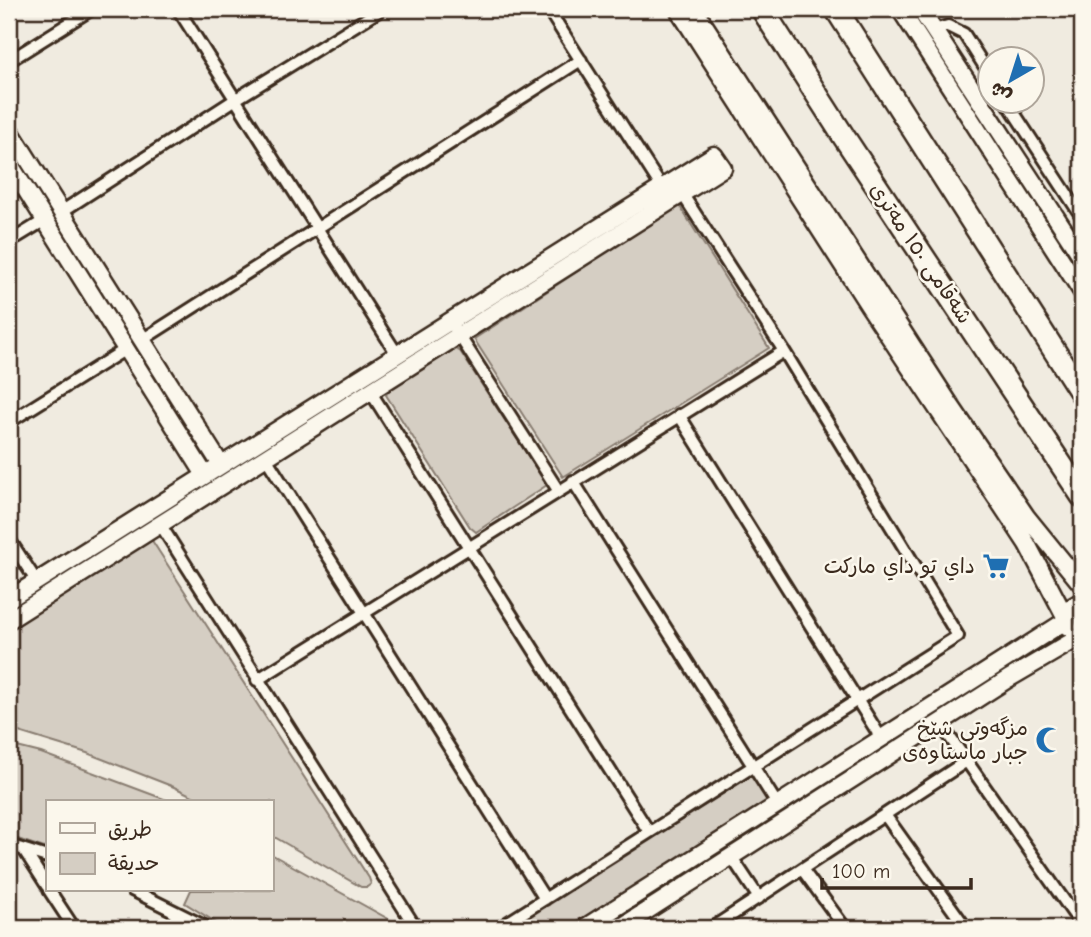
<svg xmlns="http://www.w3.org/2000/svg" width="1091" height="937" viewBox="0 0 1091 937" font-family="'Comic Neue','Playpen Sans Arabic',sans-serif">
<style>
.green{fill:#d5cec3;stroke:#887c70;stroke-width:2}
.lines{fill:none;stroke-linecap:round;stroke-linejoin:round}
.street-casing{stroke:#3b2a1e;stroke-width:16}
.secondary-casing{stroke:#3b2a1e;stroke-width:21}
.highway-casing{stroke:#3b2a1e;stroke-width:26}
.street{stroke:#fbf7ec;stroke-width:10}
.secondary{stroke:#fbf7ec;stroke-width:16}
.highway{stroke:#fbf7ec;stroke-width:21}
.labels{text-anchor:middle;stroke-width:5;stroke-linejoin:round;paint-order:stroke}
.street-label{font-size:21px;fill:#3b2a1e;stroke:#fbf7ec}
.poi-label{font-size:21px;fill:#3b2a1e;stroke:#fbf7ec;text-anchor:end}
</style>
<rect width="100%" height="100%" fill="#f0ebe0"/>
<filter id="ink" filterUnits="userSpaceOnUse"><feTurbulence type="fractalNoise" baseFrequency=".0143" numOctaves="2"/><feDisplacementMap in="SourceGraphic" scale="14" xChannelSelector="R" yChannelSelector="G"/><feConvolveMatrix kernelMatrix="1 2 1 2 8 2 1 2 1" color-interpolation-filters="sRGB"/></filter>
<g filter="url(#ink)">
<path class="green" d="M679,205L769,348L563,477L474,339Z
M455,349L460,351L547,485L476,532L470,527L386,395L389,390Z
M151,539L369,878L371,884L367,887H361L271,835V802H205L174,787L87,753L9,729V625Z
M9,745L41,753L172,802H47V849L9,836Z
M751,776L766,796L767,801L763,806L570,928H509Z
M271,854L392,921L396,928H225L185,903L191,890H271Z"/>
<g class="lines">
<g class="street-casing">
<path id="street" d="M178,9L397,354
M934,30L948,26L964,34L990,75
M9,61L92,9
M1007,102L1082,217
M61,212L236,99L382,9
M9,242L45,220
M450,321L558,490
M142,340L581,60
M370,391L649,832
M679,415L881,738
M9,422L126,349
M266,458L545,899
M573,481L777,804
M160,524L416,928
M9,539L37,582
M257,680L784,351
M940,723L1082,926
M885,815L966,928
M9,845L47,857
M24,850L47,886
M731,856L759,898
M802,869L845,928
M49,890L74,928
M132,890L208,928
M172,910L183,928
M499,928L958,636L784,351L683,195L662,188L548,9
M712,928L965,762"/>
</g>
<g class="secondary-casing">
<path id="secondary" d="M694,9L951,406L1026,516L1082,585
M900,9L1082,292
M920,9L1082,257
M9,129L221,465
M9,163L205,475
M9,599L714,155L723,168L9,620
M1068,627C1065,614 1070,605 1082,602
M584,928L1067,620L1027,544L1006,512L869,306L678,9
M620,928L1008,679L1078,638L1082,643"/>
</g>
<g class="highway-casing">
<path id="highway" d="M762,9L844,137L1082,496
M836,9L1082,394"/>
</g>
<use href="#street" class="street"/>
<use href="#secondary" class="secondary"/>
<use href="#highway" class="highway"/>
</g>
</g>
<defs>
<g id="supermarket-bare" transform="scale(2.1)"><path d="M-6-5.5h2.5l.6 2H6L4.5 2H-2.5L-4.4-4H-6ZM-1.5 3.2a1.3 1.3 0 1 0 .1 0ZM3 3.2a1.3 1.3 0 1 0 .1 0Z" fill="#1f6fb2" stroke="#fbf7ec" stroke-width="2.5" paint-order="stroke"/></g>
<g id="mosque-bare" transform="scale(2.1)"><path d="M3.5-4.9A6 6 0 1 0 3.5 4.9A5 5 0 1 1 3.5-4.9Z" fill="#1f6fb2" stroke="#fbf7ec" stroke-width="2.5" paint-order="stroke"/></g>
</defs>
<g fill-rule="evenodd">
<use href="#supermarket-bare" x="996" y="566"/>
<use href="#mosque-bare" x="1049" y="740"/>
</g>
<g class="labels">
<g class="street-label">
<text transform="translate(921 253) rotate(56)" y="7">شەقامی ١٥٠ مەتری</text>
</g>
<g class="poi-label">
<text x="975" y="573">داي تو داي ماركت</text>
<text x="1028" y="735">مزگەوتی شێخ<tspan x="1028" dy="24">جبار ماستاوەی</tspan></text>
</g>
</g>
<rect width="1091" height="937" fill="none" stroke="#fbf7ec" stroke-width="35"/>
<rect x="18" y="18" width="1056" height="902" fill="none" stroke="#3b2a1e" stroke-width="2.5" filter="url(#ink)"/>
<rect x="46" y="800" width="228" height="91" fill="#fbf7ec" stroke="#aea59a" stroke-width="2"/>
<rect x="60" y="823" width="35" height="10" fill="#fbf7ec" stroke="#aea59a" stroke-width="2"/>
<text x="108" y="836" font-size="21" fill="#3b2a1e">طريق</text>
<rect x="60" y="853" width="35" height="21" fill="#d5cec3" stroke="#aea59a" stroke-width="2"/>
<text x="108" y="870" font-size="21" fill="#3b2a1e">حديقة</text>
<g transform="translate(1011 80) rotate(219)"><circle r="33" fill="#fbf7ec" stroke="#aea59a" stroke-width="2"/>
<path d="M0-5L12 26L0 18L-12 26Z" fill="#1f6fb2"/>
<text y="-10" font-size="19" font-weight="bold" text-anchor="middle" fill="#3b2a1e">ش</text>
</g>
<path d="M822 878v10h149v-10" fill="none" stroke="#3b2a1e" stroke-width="3.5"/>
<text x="832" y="878" font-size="21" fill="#3b2a1e" stroke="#fbf7ec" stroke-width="5" paint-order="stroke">100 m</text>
</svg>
